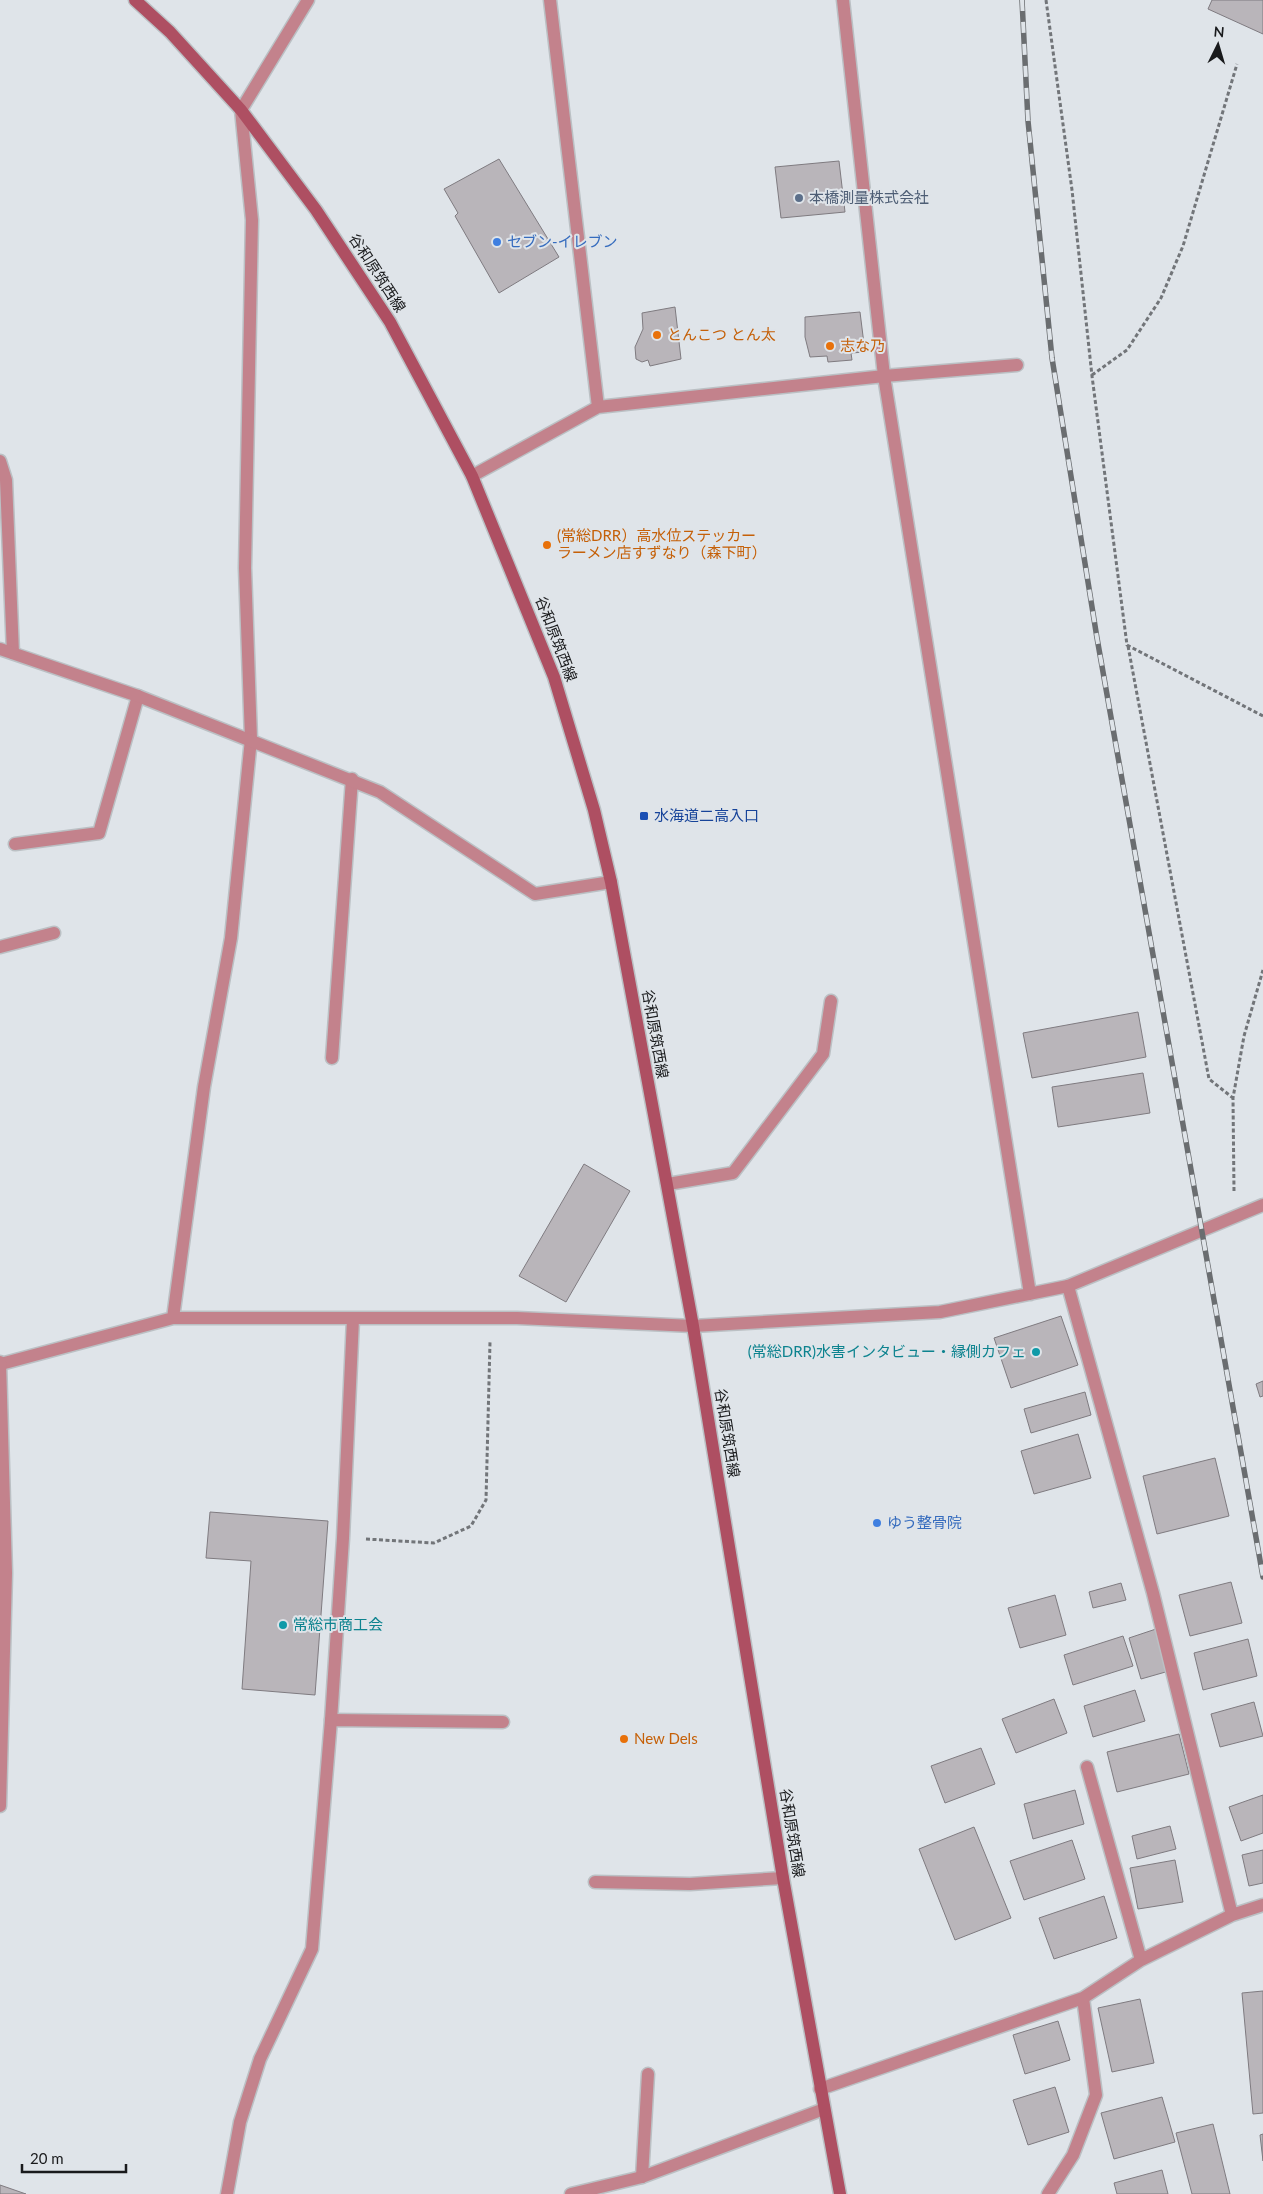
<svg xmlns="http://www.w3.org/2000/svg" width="1263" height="2194" viewBox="0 0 1263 2194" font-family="Lato,'Noto Sans JP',sans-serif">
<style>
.building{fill:#b9b5ba;stroke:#7f7b80}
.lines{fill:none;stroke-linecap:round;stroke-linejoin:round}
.service-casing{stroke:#bbc0c4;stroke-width:15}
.minor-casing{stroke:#bbc0c4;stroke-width:15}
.tertiary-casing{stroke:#bbc0c4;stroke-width:15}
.secondary-casing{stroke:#bbc0c4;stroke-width:15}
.path{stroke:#727579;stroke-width:3;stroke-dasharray:4 2.5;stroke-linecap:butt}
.service{stroke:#c3828c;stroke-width:12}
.minor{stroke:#c3828c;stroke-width:12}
.tertiary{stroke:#c3828c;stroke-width:12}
.secondary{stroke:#ae4f62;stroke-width:12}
.rail-casing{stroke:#6a6d70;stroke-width:5.5}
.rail{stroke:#dfe4e9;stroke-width:4;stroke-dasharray:11;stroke-linecap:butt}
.service-dot{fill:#5c6f8a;stroke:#dfe4e9;stroke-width:2}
.shop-dot{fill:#3f7fe0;stroke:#dfe4e9;stroke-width:2}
.food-dot{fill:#e8710a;stroke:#dfe4e9;stroke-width:2}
.transit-dot{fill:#1a4fb4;stroke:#dfe4e9;stroke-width:2}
.culture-dot{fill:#0f9aa8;stroke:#dfe4e9;stroke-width:2}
.labels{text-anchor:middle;stroke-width:4;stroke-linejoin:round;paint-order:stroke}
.service-label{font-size:15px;fill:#4e5e75;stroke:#dfe4e9;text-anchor:start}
.shop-label{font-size:15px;fill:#366cbe;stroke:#dfe4e9;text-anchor:start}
.street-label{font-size:15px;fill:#191a1c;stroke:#dfe4e9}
.food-label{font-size:15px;fill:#c56008;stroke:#dfe4e9;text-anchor:start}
.transit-label{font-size:15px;fill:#164399;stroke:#dfe4e9;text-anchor:start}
.culture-label{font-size:15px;fill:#0d838f;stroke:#dfe4e9;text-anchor:end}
</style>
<rect width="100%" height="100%" fill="#dfe4e9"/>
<path class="building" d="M1212,0H1263V34L1208,9Z
M499,159L559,257L499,293L455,216L458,213L444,189Z
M839,161L845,212L781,218L775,167Z
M675,307L681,359L650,366L648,360L642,362L636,359L635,347L643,329L642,313Z
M860,312L865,352L851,353L852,360L828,362L827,356L810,357L805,337V317Z
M1138,1012L1146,1057L1032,1078L1023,1033Z
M1143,1073L1150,1113L1058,1127L1052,1087Z
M584,1164L630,1191L566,1302L519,1276Z
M1061,1316L1078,1365L1011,1388L994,1338Z
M1263,1381V1396L1260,1397L1256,1384Z
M1085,1392L1091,1415L1031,1433L1024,1409Z
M1078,1434L1091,1478L1034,1494L1021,1451Z
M1215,1458L1229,1516L1157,1534L1143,1476Z
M210,1512L328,1521L315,1695L242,1689L251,1561L206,1558Z
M1231,1582L1242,1623L1190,1636L1179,1595Z
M1121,1583L1126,1600L1093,1608L1089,1592Z
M1055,1595L1066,1635L1020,1648L1008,1608Z
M1156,1629L1169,1671L1141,1679L1129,1638Z
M1123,1636L1133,1666L1073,1685L1064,1655Z
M1248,1639L1257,1676L1203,1690L1194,1653Z
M1135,1690L1145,1721L1093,1737L1084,1706Z
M1054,1699L1067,1733L1016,1753L1002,1719Z
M1254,1702L1263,1736L1220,1747L1211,1714Z
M1179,1734L1189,1774L1117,1792L1107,1752Z
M981,1748L995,1784L945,1803L931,1766Z
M1075,1790L1084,1824L1033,1839L1024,1804Z
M1263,1795V1833L1241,1841L1229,1807Z
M1170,1826L1176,1849L1137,1859L1132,1836Z
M974,1827L1011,1918L955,1940L919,1849Z
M1072,1840L1085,1879L1024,1900L1010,1861Z
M1263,1850V1883L1249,1886L1242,1855Z
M1175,1860L1183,1902L1138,1909L1130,1868Z
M1104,1896L1117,1938L1054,1959L1039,1918Z
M1263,1991V2113L1253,2114L1242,1993Z
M1140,1999L1154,2063L1112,2072L1098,2008Z
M1058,2021L1070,2060L1025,2074L1013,2035Z
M1055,2087L1069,2132L1028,2145L1013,2100Z
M1162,2097L1175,2142L1114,2159L1101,2113Z
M1213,2124L1230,2194H1192L1176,2133Z
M1263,2134V2161L1260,2135Z
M1162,2170L1168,2194H1117L1114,2183Z
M0,2185L26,2194H0Z"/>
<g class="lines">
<g class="service-casing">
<path id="service" d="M0,947L54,933
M668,1184L733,1173L823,1054L831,1001
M1068,1286L1153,1593L1232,1915
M1087,1767L1141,1960
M595,1882L690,1884L783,1878
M820,2089L1083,1998L1141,1960L1232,1915L1263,1905
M642,2177L648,2074
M227,2194L240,2122L260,2059L312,1949L331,1720L503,1722
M1048,2194L1073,2155L1096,2095L1083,1998"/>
</g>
<g class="minor-casing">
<path id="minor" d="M550,0L598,407
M843,0L884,376L1030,1294
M0,461L6,480L13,653
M472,476L598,407L884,376L1017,365
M15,844L99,833L138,696
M332,1058L352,779
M173,1318L204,1087L231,938L251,739L245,568L252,220L241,110L308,0
M1,1364L173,1318H517L693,1326L940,1312L1068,1286L1263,1205
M331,1720L343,1538L353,1319
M571,2194L642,2177L824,2109"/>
</g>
<g class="tertiary-casing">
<path id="tertiary" d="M0,649L138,696L380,792L535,894L611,882
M0,1362L6,1573L0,1806"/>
</g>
<g class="secondary-casing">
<path id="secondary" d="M135,0L170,32L241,110L316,210L390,322L472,476L554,677L594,810L611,882L693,1326L783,1878L840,2194"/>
</g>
<path class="path" d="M1046,0L1072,190L1092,376L1127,645L1263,716
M1092,375L1127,350L1161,298L1183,246L1237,64
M1128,646L1209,1079L1233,1098
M1234,1191L1233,1098L1244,1036L1263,970
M366,1539L434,1543L471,1526L486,1500L490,1342"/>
<use href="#service" class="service"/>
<use href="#minor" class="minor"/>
<use href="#tertiary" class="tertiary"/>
<use href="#secondary" class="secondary"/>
<g class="rail-casing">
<path id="rail" d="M1022,0L1028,121L1052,358L1097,638L1263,1577"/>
</g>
<use href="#rail" class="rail"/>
</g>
<circle class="service-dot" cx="799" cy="198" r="5"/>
<g class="shop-dot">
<circle cx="497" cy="242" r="5"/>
<circle cx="877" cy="1523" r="5"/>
</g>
<g class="food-dot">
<circle cx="657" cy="335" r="5"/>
<circle cx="830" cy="346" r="5"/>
<circle cx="547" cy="545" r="5"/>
<circle cx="624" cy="1739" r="5"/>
</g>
<rect class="transit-dot" x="639" y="811" width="10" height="10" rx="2.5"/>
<g class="culture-dot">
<circle cx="1036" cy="1352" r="5"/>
<circle cx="283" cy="1625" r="5"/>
</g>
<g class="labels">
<g class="service-label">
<text x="809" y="203">本橋測量株式会社</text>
</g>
<g class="shop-label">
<text x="507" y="247">セブン-イレブン</text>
<text x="887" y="1528">ゆう整骨院</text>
</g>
<g class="street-label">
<text transform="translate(377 273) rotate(57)" y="5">谷和原筑西線</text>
<text transform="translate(556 639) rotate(69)" y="5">谷和原筑西線</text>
<text transform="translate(655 1034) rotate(80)" y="5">谷和原筑西線</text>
<text transform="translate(727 1433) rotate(81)" y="5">谷和原筑西線</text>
<text transform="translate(792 1833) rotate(81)" y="5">谷和原筑西線</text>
</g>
<g class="food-label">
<text x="667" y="340">とんこつ とん太</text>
<text x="840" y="351">志な乃</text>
<text x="557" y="541">(常総DRR）高水位ステッカー<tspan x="557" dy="17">ラーメン店すずなり（森下町）</tspan></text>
<text x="634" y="1744">New Dels</text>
</g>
<g class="transit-label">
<text x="654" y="821">水海道二高入口</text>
</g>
<g class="culture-label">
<text x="1026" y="1357">(常総DRR)水害インタビュー・縁側カフェ</text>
<text x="293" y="1630" text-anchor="start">常総市商工会</text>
</g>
</g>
<g transform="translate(1218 45) rotate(5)" stroke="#dfe4e9" stroke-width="4" paint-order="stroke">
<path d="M0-4L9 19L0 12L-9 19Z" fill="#191a1c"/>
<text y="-8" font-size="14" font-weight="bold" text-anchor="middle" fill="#191a1c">N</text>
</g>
<path d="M22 2164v8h104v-8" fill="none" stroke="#191a1c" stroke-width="2.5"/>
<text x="30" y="2164" font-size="15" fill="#191a1c" stroke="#dfe4e9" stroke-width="4" paint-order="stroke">20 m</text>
</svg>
